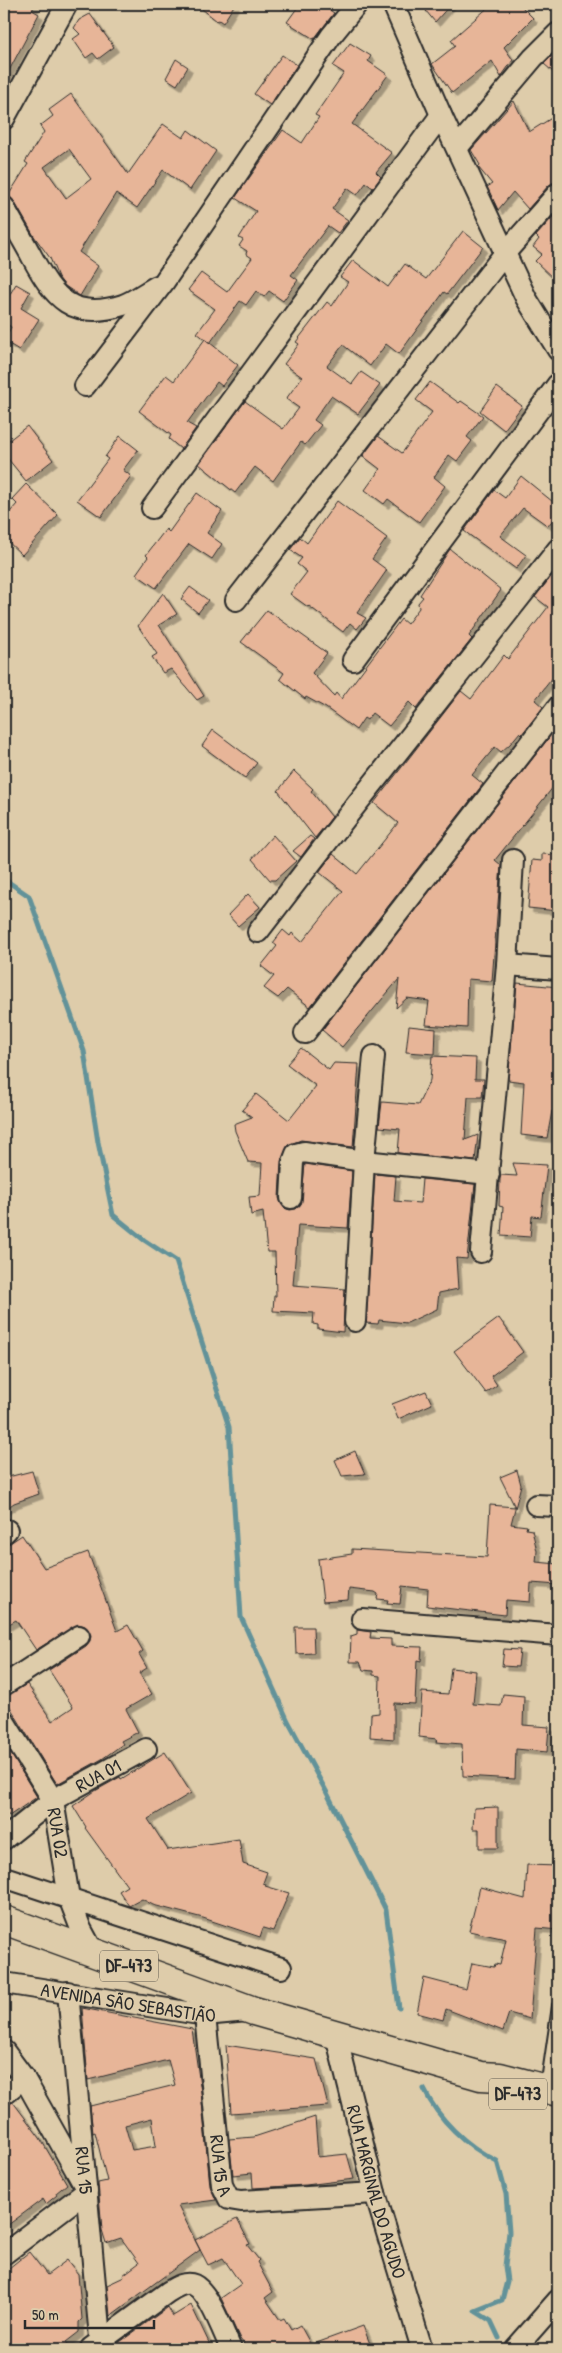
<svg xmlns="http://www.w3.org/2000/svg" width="562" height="2353" viewBox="0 0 562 2353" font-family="'Patrick Hand',sans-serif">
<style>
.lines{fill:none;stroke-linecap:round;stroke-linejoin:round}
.stream{stroke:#629299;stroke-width:5}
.building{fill:#e7b598;stroke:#2b2b2b;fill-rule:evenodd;filter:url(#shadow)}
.lane-casing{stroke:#2b2b2b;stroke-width:14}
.street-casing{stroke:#2b2b2b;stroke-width:24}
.primary-casing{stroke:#2b2b2b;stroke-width:31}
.lane{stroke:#deccaa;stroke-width:10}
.street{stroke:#deccaa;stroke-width:20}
.primary{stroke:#deccaa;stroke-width:28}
.labels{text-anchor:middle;stroke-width:4.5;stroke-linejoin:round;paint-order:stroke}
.shield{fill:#deccaa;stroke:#615b51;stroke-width:1}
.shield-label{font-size:18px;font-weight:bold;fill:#2b2b2b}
.street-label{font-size:19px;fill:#2b2b2b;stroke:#deccaa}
</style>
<defs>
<filter id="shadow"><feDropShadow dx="4.5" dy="4.5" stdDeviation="0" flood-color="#0004"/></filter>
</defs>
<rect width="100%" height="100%" fill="#deccaa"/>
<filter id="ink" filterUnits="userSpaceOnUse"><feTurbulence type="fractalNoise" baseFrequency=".02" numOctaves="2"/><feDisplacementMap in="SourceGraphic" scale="10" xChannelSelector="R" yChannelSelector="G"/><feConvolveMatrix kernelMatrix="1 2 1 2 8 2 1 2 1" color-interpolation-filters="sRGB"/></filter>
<g filter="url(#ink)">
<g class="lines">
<path class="stream" d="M4,879L29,896L84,1051L98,1142L113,1215L144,1240L176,1261L229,1427L241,1617L288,1721L326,1791L386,1910L399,2008
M424,2089C438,2119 467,2147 497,2161L506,2194L509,2232L505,2266L507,2281L502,2300L475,2311L491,2321L499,2338"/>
</g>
<path class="building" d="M4,4H36L32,10L39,14L4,80Z
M196,4H235L223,23L219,20L217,21Z
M300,4H321L334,13L314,39L287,22Z
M433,4H451L435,22L426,11Z
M492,4H519L533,18L504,47L513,60L501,77L492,61L452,93L432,64L455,46L451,40Z
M90,14L114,47L98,59L93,53L86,58L73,39L80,34L74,28L79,20Z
M350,43L371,56L368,61L388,75L352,124L392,153L376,172L381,177L373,188L366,183L357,195L347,188L332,209L348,220L338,233L328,226L322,234L291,275L298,280L283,301L269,291L264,297L256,291L246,305L240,301L210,343L197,333L215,309L188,290L201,273L227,292L252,258L246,254L247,251L239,246L243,240L239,238L256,211L235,198L283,130L302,143L319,117L315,115L344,73L333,66Z
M558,50V76L544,64Z
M282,55L297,65L270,105L254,94Z
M176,59L188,67L177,85L166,78Z
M71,94L128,174L163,124L183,138L188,130L216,151L190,190L163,170L137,208L116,193L79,252L98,266L80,296L65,286L58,277L50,258L34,236L14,201L8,196L28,164L25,162L44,132L40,126L53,116L49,110ZM69,149L91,179L66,198L44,167Z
M514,101L529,132L558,114V181L549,185L528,209L513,192L498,210L487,187L492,184L478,167L480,165L471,150Z
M558,211V283L535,261L542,254L533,247L539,239L536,236Z
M463,231L483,247L447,294L444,292L399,354L386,344L370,366L343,345L327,366L352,384L361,372L380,385L358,414L331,396L314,420L321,425L305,445L301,442L273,481L255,467L235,493L199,464L245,401L283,429L299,408L286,399L302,377L284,364L299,344L296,342L327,302L332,306L348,282L340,277L353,260L388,287L405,264L426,279Z
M16,284L30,292L21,308L39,319L19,350L4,341L11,327L4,322V304Z
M205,339L238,365L222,386L217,382L187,423L196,428L181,449L169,439L171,435L139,411L166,375L174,381Z
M430,382L459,403L461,401L483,416L467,437L472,441L457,461L449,455L434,477L445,486L419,522L388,499L384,504L365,490L380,469L363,456L378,436L402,453L432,412L416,400Z
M497,387L522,406L504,430L480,411Z
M27,426L53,460L26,481L4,454V444Z
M120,436L138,450L123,470L131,476L101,517L77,500L108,459L105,457Z
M521,476L558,506V513L548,526L523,508L500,536L526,555L516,569L464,531L494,490L505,498Z
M26,484L58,515L22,555L4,538V519L17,504L12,499Z
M197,493L222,511L207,533L222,544L212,559L189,544L156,588L136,574L148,557L146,555L166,529L169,532Z
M337,501L387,538L372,559L387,570L357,613L366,618L357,629L350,623L343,632L309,606L308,607L290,594L307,572L297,564L302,558L290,550L300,537L307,543Z
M450,549L501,590L469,636L472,639L416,709L409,702L389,726L372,713L367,720L364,718L356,730L326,708L306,697L305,699L280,679L284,673L241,642L267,610L327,653L312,673L334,696L336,693L341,699L401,619L407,624L419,608L418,603L423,597L420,595Z
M558,568V671L535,700L543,707L522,734L520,732L510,744L501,752L495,747L472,775L483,784L310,1007L287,989L278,998L264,988L274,976L261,966L277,946L273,943L283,930L290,936L292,933L302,942L343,891L319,872L333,854L357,874L398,823L374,803L461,691L471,699L504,655L508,659L548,607L535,597Z
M190,587L208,600L198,613L181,599Z
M163,593L177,614L159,625L204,696L197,700L171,669L163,673L152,657L157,654L138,626Z
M558,726V781L495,860L501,865L492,981L468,979L467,1028L426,1025L429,1001L407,998L396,1008L399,979L342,1047L322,1030Z
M213,730L257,763L245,778L202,746Z
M294,771L313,789L311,791L332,817L315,838L278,791Z
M273,835L296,861L275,880H270L252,859Z
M310,836L314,839L301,857L293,851Z
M542,854L558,855V911L528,908L532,860L542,861Z
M248,894L260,907L238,926L228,915Z
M517,983L558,987V1112L552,1111L547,1138L521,1135L524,1082L508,1080Z
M409,1026L436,1029L435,1054L406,1052Z
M301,1048L329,1070L334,1063L359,1064L353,1147L301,1140L288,1145L281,1161L279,1198L284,1208L290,1210L296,1209L301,1204L305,1164L352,1171L348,1228L298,1225L293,1285L345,1289L343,1332L318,1329V1325L313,1324L314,1313L273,1311L274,1296H276L275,1252H267L263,1212L251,1215L249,1197L260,1196L262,1163L248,1162L235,1131L234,1124L252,1117L242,1110L256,1094L289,1120L316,1086L287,1064Z
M432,1056L476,1058L475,1079H484L482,1097H468L465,1140L478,1135L475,1161L398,1153L400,1129L379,1127L382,1102L418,1105L430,1080Z
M513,1163L547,1165L541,1217L532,1216L530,1237L501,1235L503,1207L499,1206L500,1179L501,1175L517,1176Z
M375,1174L396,1176L394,1201L420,1203L422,1179L475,1184L467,1259L456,1258L458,1289L439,1293L437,1309L407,1323L379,1320L378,1324L366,1323Z
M499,1318L523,1352L491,1376L497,1385L486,1393L454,1351Z
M426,1391L432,1404L398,1419L392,1404Z
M355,1451L365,1474L342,1476L335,1460Z
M517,1470L521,1485L511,1524L527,1526L526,1529L532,1530L537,1551L536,1562L558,1564V1585L531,1583L530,1602L506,1600L505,1615L427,1606L428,1589L402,1586L400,1604L387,1603L388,1600L377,1599L378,1594L375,1592L349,1589L348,1600L323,1602L318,1559L352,1554V1549L487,1557L490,1505L515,1507L500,1477Z
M32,1471L39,1494L14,1503L4,1510V1478Z
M22,1535L44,1568L88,1552L117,1631L128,1625L143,1651L139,1654L147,1668L139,1673L152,1694L126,1709L138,1732L121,1741L123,1744L102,1759L57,1784L4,1697L27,1684L52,1721L73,1707L49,1670L86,1646L90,1641L91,1635L85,1626L78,1624L36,1650L16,1620L4,1627V1547Z
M295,1627H313L314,1653L296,1654Z
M357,1630L371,1632L370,1638L391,1639V1646L422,1647L421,1661L417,1660L415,1704L394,1703V1739L370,1737L371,1714L379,1713L380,1676L373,1675V1671L363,1670L360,1662H350L351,1636L357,1634Z
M504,1649L520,1650L518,1667L502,1666Z
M451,1668L476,1671L473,1704L501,1706L503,1694L524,1696L523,1725L549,1727L547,1752L516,1749L515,1779L463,1776L462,1744L436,1742L437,1739L419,1737L422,1692L448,1694Z
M165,1752L191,1793L148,1819L168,1850L239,1839L243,1864L267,1872L263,1883L266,1884L265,1886L289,1893L273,1931L263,1928L260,1937L203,1918L153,1905L142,1899L129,1906L119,1891L127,1886L85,1828L86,1827L73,1806L95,1791L120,1777L121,1779Z
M11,1754L37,1797L9,1816L4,1808V1759Z
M498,1807V1848H479V1829H473L474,1808Z
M527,1865L558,1866L556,1908H558V1930L537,1928L530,2019L509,2013L503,2031L446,2009L443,2020L417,2013L424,1978L466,1989L472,1963L494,1967L495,1964L500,1965L506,1939L469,1931L480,1887L525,1899Z
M82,2008L192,2029L201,2092L210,2186L216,2200L178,2205L195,2240L237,2219L250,2244L247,2245L259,2260L257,2262L273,2292L265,2298L280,2320L284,2318L291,2330L300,2325L311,2345L363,2326L372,2349H248L240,2339L221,2298L241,2284L223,2258L208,2265L195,2240L200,2250L110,2316L107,2285L124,2277L123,2275L139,2263L121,2238L106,2243L102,2230L98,2183L107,2181L95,2132L93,2133L90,2106L175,2085L168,2060L88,2080ZM152,2118L156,2146L132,2150L125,2125Z
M226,2045L316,2059L328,2106L231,2113Z
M13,2102L40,2138L67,2184L56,2193L57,2195L46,2204L43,2199L4,2228V2106Z
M315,2117L318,2157L347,2154L354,2179L306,2185L253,2188L252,2173L233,2175L229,2139L254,2137Z
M29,2252L47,2275L67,2260L78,2274L82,2319L79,2322V2332L66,2342L72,2349H4V2272Z
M191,2305L212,2349H113V2347L167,2308L168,2307L173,2316Z"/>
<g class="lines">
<g class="lane-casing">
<path id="lane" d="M546,2088L558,2006"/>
</g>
<g class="street-casing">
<g id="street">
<path d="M393,4L441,115L526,298L558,350"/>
<path d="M4,119L67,4"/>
<path d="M457,148L533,58L558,33"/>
<path d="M4,207C13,224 23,240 32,257C54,298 72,321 123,305C134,301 146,292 157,286"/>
<path d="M85,386L164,282L331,36L357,4"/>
<path d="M152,508L441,115"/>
<path d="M236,600L505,253L558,193"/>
<path d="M353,660L558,384"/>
<path d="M258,932L345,819L558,549"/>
<path d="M507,965L558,969"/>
<path d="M305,1033L558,707"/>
<path d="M291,1198L293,1162L296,1154L304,1152L364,1161L489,1174"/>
<path d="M481,1252L507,965L513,860"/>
<path d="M355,1321L364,1161L374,1056"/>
<path d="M536,1505L558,1506"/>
<path d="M4,1533L7,1530"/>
<path d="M362,1619L558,1635"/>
<path d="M4,1685L79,1636"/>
<path id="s1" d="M4,1721L53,1800L69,1898L81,1929L94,1953"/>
<path id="s2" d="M4,1839L53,1800L146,1749"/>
<path d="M4,1877L281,1968"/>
<path id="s3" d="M4,1983L205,2015L247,2011"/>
<path id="s4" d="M68,1992L101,2349"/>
<path id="s5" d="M205,2015L222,2185L229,2199L241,2201L375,2193"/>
<path id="s6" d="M336,2035L375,2193L422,2349"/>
<path d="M4,2051L24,2078L84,2185"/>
<path d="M4,2094L24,2078"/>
<path d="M4,2254L87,2191"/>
<path d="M91,2348L168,2292C176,2287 185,2281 194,2285C209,2292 224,2334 231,2349"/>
<path d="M515,2349L558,2300"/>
</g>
</g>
<g class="primary-casing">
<path id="primary" d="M4,1920L254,2011L481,2076L500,2077L558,2092"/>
</g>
<use href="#lane" class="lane"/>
<use href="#street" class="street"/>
<use href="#primary" class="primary"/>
</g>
</g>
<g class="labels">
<g class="shield">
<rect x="100" y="1950.5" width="58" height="31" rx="4"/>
<rect x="489" y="2078.5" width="58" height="31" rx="4"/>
</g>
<g class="shield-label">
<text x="129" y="1972">DF-473</text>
<text x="518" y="2100">DF-473</text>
</g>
<g class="street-label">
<text dy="7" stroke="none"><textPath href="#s2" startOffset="114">RUA 01</textPath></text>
<text dy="7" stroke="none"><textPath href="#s1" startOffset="126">RUA 02</textPath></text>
<text dy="7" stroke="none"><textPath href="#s3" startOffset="126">AVENIDA SÃO SEBASTIÃO</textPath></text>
<text dy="7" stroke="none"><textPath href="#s5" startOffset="151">RUA 15 A</textPath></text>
<text dy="7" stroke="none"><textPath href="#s4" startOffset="179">RUA 15</textPath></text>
<text dy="7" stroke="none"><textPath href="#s6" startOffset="162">RUA MARGINAL DO AGUDO</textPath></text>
</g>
</g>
<rect width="562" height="2353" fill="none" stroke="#deccaa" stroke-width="20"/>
<rect x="10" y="10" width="542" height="2333" fill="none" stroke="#2b2b2b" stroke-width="2" filter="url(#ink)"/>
<path d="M25 2320v8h129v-8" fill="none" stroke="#2b2b2b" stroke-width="2.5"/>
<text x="32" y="2320" font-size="15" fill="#2b2b2b" stroke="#deccaa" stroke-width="4" paint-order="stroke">50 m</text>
</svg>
